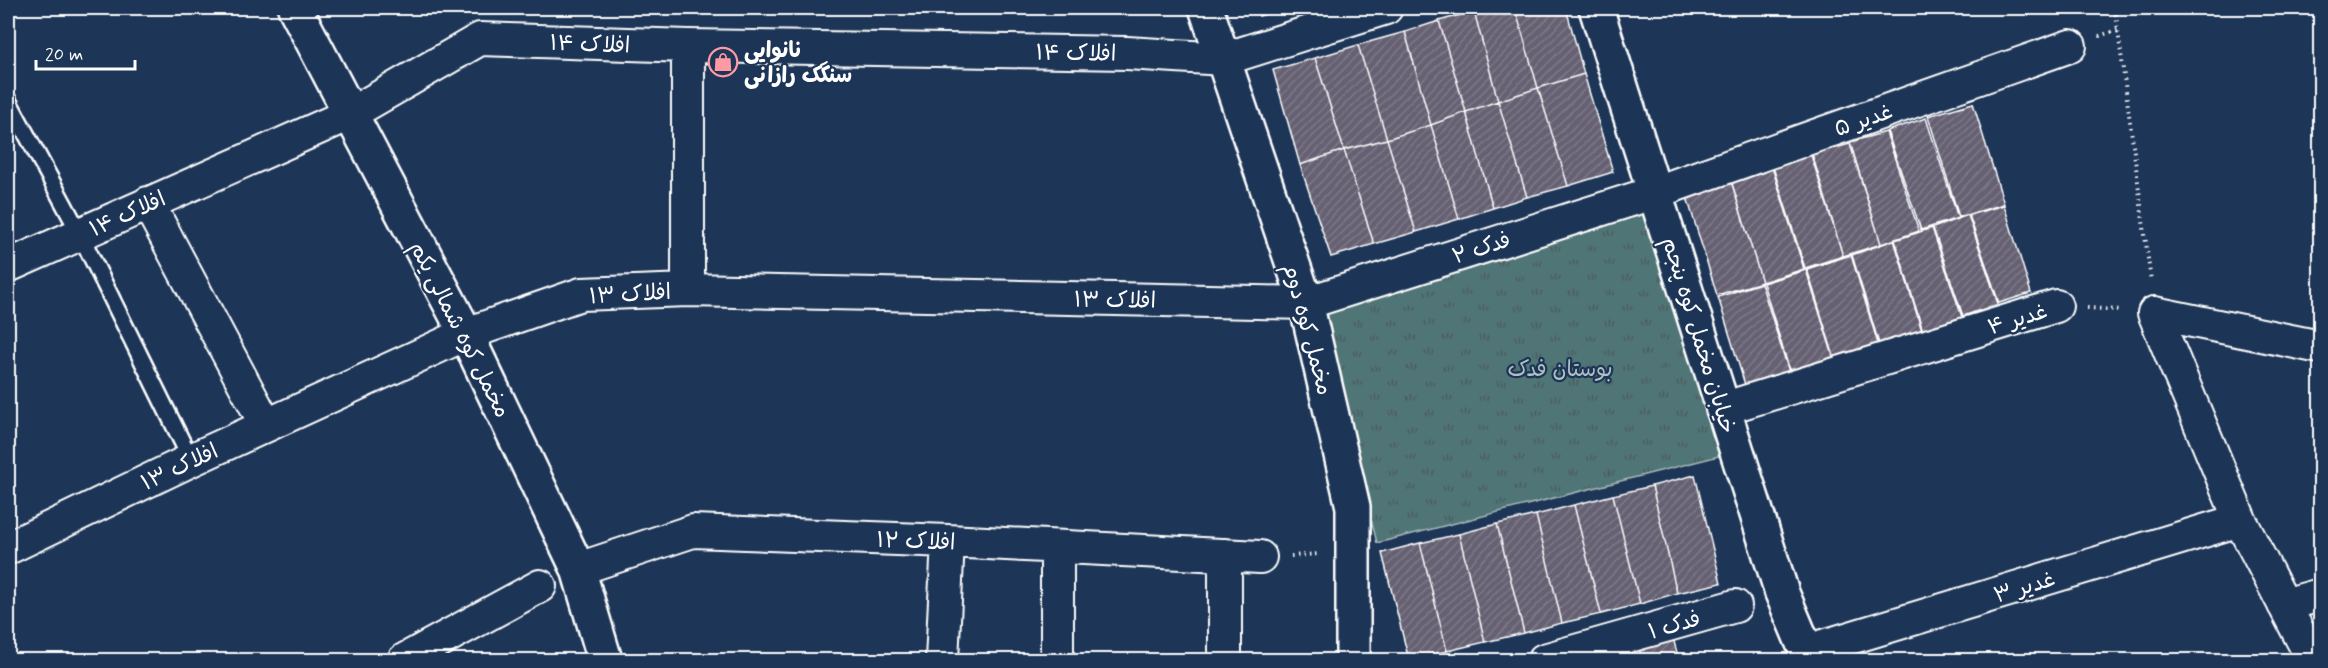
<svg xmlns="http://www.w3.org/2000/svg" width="2328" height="668" viewBox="0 0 2328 668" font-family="Mynerve,'Playpen Sans Arabic',sans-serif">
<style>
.park{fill:url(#park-tufts);stroke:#a8baba;stroke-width:1.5}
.building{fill:url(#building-hatch);stroke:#fff;stroke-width:1.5}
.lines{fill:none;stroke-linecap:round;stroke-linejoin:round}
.lane-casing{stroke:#fff;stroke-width:20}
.street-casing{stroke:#fff;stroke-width:36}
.secondary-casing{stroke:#fff;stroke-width:38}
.path{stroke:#fff;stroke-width:4;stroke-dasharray:1.5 4.5;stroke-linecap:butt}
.lane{stroke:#1d3557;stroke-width:15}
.street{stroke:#1d3557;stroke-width:32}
.secondary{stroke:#1d3557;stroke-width:33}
.labels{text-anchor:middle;stroke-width:4.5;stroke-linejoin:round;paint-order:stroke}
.street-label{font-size:22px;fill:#fff;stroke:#1d3557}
.poi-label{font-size:22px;font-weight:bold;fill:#fff;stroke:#1d3557;text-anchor:start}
.park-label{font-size:22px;fill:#b0c0c1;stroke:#1d3557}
</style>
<defs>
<pattern id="park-tufts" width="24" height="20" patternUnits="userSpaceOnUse" patternTransform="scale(1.5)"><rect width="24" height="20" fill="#507476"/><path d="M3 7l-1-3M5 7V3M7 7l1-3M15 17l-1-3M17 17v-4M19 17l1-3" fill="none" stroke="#4e5c5d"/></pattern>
<pattern id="building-hatch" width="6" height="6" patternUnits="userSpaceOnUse" patternTransform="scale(1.5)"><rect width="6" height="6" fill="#666173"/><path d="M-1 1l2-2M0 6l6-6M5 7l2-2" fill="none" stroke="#7d7988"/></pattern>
</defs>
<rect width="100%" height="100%" fill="#1d3557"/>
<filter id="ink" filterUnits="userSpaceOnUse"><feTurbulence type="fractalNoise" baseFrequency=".0167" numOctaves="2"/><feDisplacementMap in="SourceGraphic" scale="12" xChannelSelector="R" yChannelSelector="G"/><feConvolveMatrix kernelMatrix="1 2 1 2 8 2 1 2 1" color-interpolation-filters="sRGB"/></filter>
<g filter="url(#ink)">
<path class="park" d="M1644,211L1719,456L1377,543L1320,312Z"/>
<path class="building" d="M1257,8H1285L1259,16Z
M1485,8H1515L1538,88L1498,101L1474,11Z
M1515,8H1566L1584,74L1538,88Z
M1474,11L1498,101L1466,112L1439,21Z
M1439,21L1466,112L1431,125L1405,32Z
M1405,32L1431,125L1387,139L1358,45Z
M1358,45L1387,139L1344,150L1315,58Z
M1315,58L1344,150L1300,165L1273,70Z
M1584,74L1613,172L1568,186L1538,88Z
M1538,88L1568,186L1527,197L1498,101Z
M1498,101L1527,197L1493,208L1466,112Z
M1973,103L2004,204L1959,217L1928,116Z
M1466,112L1493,208L1459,219L1431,125Z
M1926,118L1958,218L1921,230L1887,131Z
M1431,125L1459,219L1416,232L1387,139Z
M1886,132L1919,231L1881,244L1850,142Z
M1387,139L1416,232L1374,244L1344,150Z
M1850,144L1881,244L1843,256L1812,154Z
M1344,150L1374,244L1331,257L1300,165Z
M1811,155L1843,256L1805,268L1773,167Z
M1772,167L1804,269L1762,282L1731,181Z
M1731,180L1762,282L1717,295L1686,194Z
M2004,205L2031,293L1999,303L1969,215Z
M1968,215L1998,304L1963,316L1933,228Z
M1932,228L1962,317L1923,331L1895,240Z
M1894,240L1922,331L1880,347L1852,255Z
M1851,255L1879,347L1835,360L1807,269Z
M1806,270L1835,362L1791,375L1763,283Z
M1761,283L1790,375L1746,388L1718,297Z
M1695,475L1721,583L1677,593L1652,486Z
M1652,486L1677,593L1640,604L1613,495Z
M1613,495L1640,604L1601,614L1574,505Z
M1574,505L1601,614L1562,623L1536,515Z
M1536,515L1562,623L1524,633L1497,524Z
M1497,524L1524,633L1485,642L1459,534Z
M1459,534L1485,642L1447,651L1420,543Z
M1420,543L1447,651L1409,660L1382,553Z
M1673,638L1679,660H1642L1639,647Z"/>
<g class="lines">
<g class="lane-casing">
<path id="lane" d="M8,100L80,234L191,460"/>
</g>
<g class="street-casing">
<path id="street" d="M688,46V290
M148,203L266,425
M8,266L350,114L480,39L688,46L1127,53L1224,59L1386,8
M2154,313L2240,520L2313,660
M2154,313L2320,347
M1722,409L2056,306
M8,548L191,460L466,334L581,294L688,290L1306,303L1656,192L2070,46
M1225,555V660
M578,569L693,531L948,541L1260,557
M2284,605L2320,595
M1807,651L2240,520
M404,660L540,586
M942,660L948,541
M1057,660V547
M1544,660L1735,606"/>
</g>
<g class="secondary-casing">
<path id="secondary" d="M295,8L466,334L578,569L605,660
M1206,8L1306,303L1353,507V660
M1596,8L1782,593L1810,660"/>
</g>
<path class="path" d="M2115,8L2151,281
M2099,36L2120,29
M2087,308L2121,310
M1291,556L1319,554"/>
<use href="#lane" class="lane"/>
<use href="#street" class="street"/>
<use href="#secondary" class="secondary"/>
</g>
</g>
<defs>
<g id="shop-ring" transform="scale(1.5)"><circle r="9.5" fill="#1d3557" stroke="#ff9aa2" stroke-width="1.5"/><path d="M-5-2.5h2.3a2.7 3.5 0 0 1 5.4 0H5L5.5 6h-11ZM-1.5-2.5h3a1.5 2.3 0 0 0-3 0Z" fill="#ff9aa2"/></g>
</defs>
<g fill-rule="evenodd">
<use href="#shop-ring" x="723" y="62"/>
</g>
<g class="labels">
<g class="street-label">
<text transform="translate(590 43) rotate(2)" y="8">افلاک ۱۴</text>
<text transform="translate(1076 52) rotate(1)" y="8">افلاک ۱۴</text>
<text transform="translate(1863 119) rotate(-19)" y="8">غدیر ۵</text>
<text transform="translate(127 213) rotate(-24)" y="8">افلاک ۱۴</text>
<text transform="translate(1481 247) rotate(-18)" y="8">فدک ۲</text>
<text transform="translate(630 293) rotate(-3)" y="8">افلاک ۱۳</text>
<text transform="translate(1115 299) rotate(1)" y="8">افلاک ۱۳</text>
<text transform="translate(2017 318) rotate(-17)" y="8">غدیر ۴</text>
<text transform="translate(461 329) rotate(63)" y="8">مخمل کوه شمالی‌ یکم</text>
<text transform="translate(1309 329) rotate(75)" y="8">مخمل کوه دوم</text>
<text transform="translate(1700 335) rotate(73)" y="8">خیابان مخمل کوه پنجم</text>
<text transform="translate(179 466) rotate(-25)" y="8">افلاک ۱۳</text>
<text transform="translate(916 540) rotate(2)" y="8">افلاک ۱۲</text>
<text transform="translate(2024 586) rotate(-17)" y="8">غدیر ۳</text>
<text transform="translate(1674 624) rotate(-16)" y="8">فدک ۱</text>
</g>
<g class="poi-label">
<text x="744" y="57">نانوایی<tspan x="744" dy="25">سنگک رازانی</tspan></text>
</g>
<g class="park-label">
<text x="1560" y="376">بوستان فدک</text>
</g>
</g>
<rect width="2328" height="668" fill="none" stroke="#1d3557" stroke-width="30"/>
<rect x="15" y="15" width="2298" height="638" fill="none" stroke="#fff" stroke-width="2" filter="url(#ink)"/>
<path d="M36 60v9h99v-9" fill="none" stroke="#ffffff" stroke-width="3"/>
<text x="45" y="60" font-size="18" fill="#ffffff" stroke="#1d3557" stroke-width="4.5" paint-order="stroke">20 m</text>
</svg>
